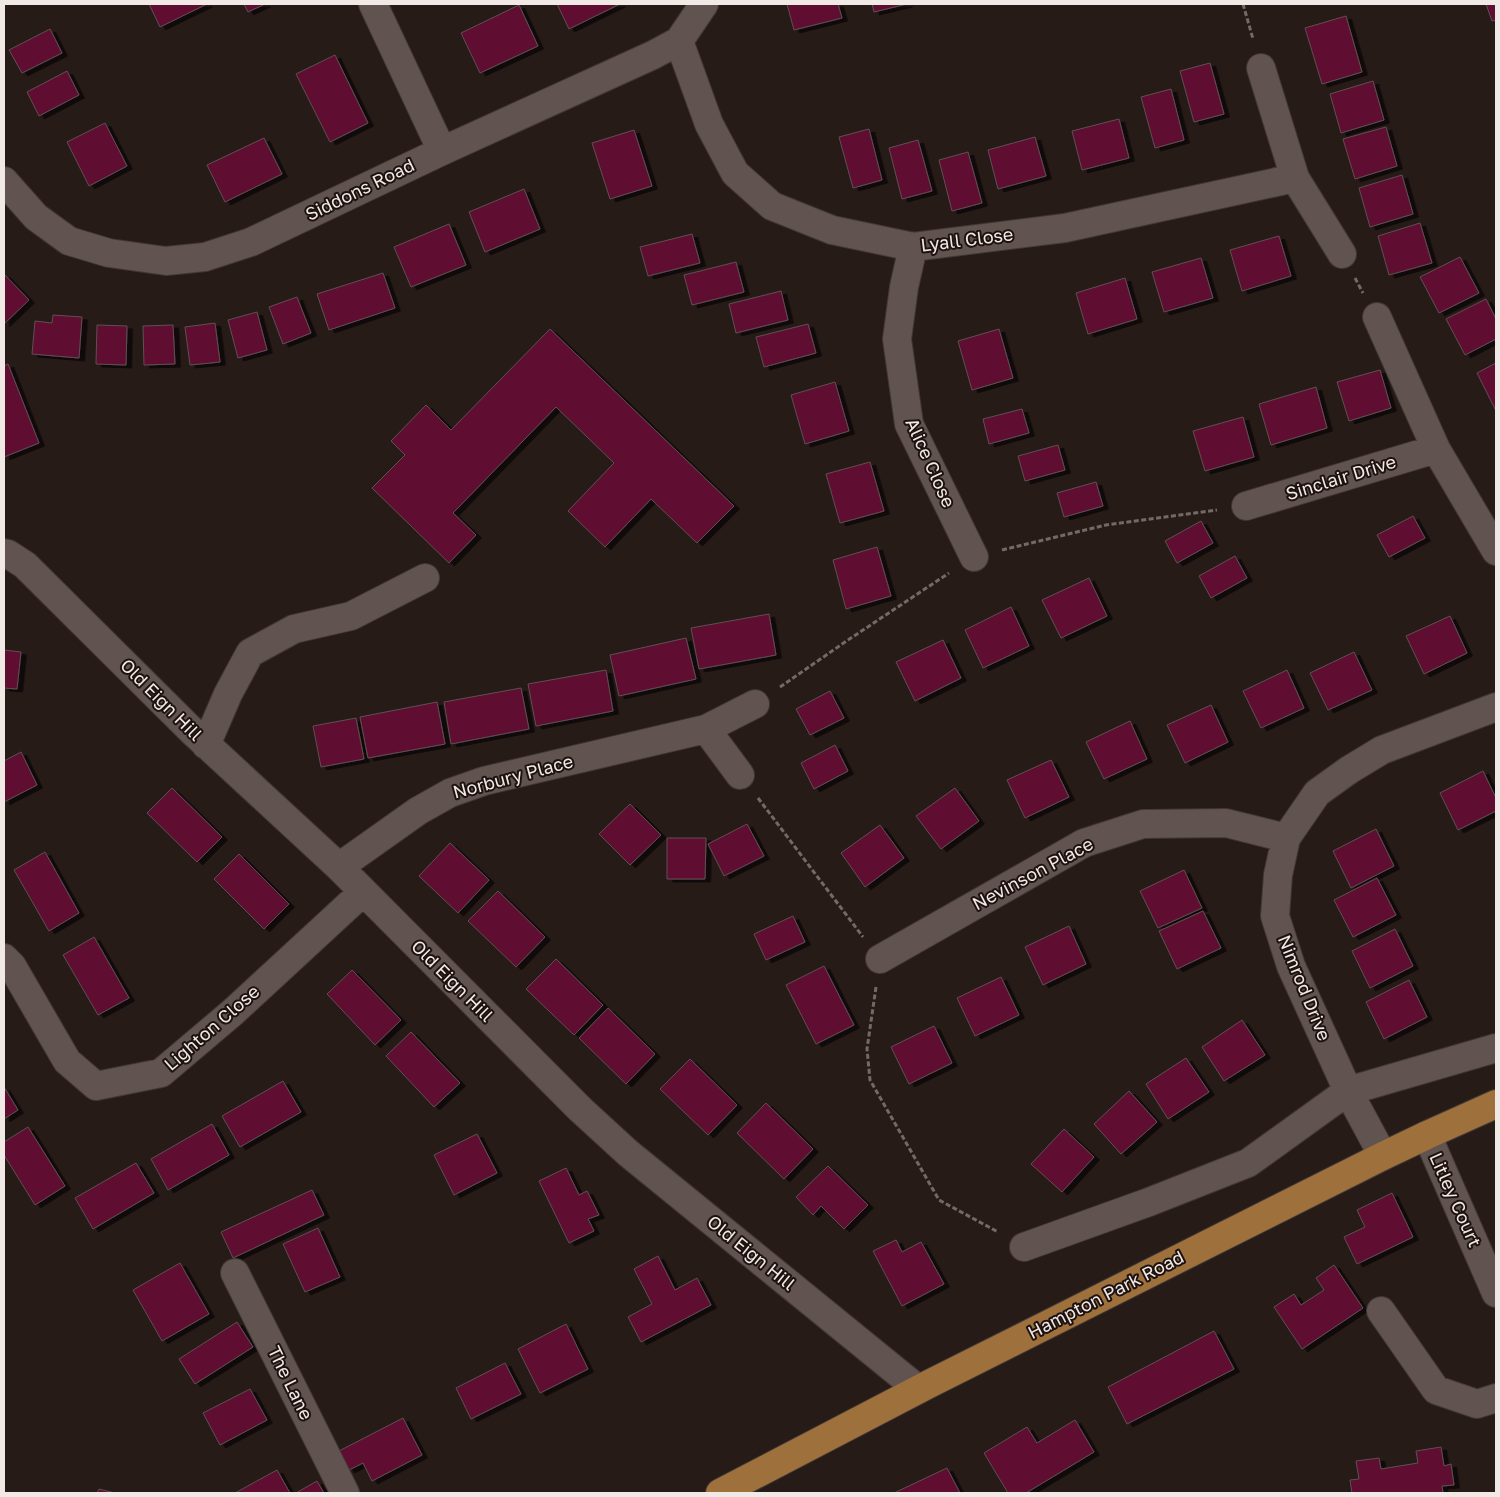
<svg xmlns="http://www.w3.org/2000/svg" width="1500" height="1497" viewBox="0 0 1500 1497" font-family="'Golos Text',sans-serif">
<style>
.building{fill:#600d30;stroke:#5e5053;filter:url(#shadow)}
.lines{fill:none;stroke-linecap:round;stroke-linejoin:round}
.minor-casing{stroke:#413836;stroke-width:30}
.major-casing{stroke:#413836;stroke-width:30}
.path{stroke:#736966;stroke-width:3;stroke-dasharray:5 2.5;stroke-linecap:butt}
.minor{stroke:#61534f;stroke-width:28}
.major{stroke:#9e703b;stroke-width:28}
.labels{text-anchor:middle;stroke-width:4;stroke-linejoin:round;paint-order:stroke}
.street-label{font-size:18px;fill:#f1e9e6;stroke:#1d120f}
</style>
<defs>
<filter id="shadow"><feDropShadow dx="5.5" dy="3" stdDeviation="0" flood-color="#0009"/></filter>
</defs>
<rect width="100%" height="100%" fill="#271b18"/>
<path class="building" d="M149,4H207L160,27Z
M244,4H265L248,12Z
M557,4H620L569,29Z
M787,4H838L842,18L794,30Z
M872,4H907L874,12Z
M1486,4H1496V20L1492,21Z
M519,5L538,46L480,73L461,33Z
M1346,16L1362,72L1322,84L1305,28Z
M50,29L62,53L22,73L9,50Z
M335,55L368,123L330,142L296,74Z
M1210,63L1224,114L1194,122L1180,71Z
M67,71L79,95L39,116L27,92Z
M1373,81L1384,120L1341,133L1330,94Z
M1171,89L1184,140L1155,148L1141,97Z
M1119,119L1129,158L1082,170L1072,131Z
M105,123L127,166L89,186L67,142Z
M1386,127L1397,166L1355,179L1343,139Z
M869,129L882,180L853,188L839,137Z
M634,130L652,186L610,199L592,143Z
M1035,137L1046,176L998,189L988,150Z
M264,138L282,174L225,202L207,165Z
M918,140L932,191L902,199L889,148Z
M968,152L982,203L952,211L939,160Z
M1402,175L1413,214L1370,227L1359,188Z
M524,189L540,229L485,252L469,212Z
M1420,223L1432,263L1389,275L1378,236Z
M449,224L466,265L411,287L394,247Z
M692,234L700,263L648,276L640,247Z
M1279,236L1291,276L1242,291L1230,250Z
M1460,257L1479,293L1439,313L1420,277Z
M1201,258L1213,298L1164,312L1152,272Z
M736,262L744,292L692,305L684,275Z
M383,273L395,308L329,330L317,294Z
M4,274L29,300L4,324Z
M1125,278L1137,319L1088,334L1076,293Z
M781,291L788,320L736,333L729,304Z
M297,297L311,333L283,344L269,307Z
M1486,299L1496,319V339L1465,355L1446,319Z
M257,312L267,350L238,358L228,320Z
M53,315L82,317L79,358L32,354L35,321L52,323Z
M215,323L220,362L190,365L185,327Z
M808,324L816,353L764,367L756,337Z
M97,325L127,326L126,365L96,364Z
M173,325L175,364L144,365L143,326Z
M550,329L734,506L697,543L651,499L605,547L568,511L614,463L556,407L453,513L476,535L449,563L372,488L405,455L391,441L426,405L451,430Z
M999,329L1013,378L972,390L958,341Z
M1496,363V411L1477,373Z
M8,364L39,443L4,457V366Z
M1380,370L1391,408L1349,421L1337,382Z
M835,382L849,431L805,444L791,395Z
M1316,387L1327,428L1271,445L1259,404Z
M1022,409L1029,433L989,444L983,419Z
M1243,417L1254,457L1205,471L1193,431Z
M1058,445L1065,470L1025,481L1018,456Z
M870,462L884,511L840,523L826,474Z
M1096,482L1103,506L1064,517L1057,493Z
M1413,516L1425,538L1389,557L1377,535Z
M1201,521L1213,543L1177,563L1165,541Z
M877,547L891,596L846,609L833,560Z
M1235,556L1247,578L1211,598L1199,576Z
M1089,578L1107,616L1061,638L1042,600Z
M1011,607L1029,646L983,668L965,630Z
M769,614L776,655L699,669L691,628Z
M1450,616L1467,653L1424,674L1406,636Z
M686,638L696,679L619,696L610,655Z
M943,640L961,678L915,701L896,662Z
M4,650L21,652L17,689L4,688Z
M1354,652L1372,690L1328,710L1310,673Z
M606,670L613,711L536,726L528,684Z
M1287,670L1304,708L1261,728L1243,691Z
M521,688L529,729L451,744L444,702Z
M830,691L844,718L810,735L796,709Z
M437,702L445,744L368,758L360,717Z
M1211,705L1228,742L1185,763L1167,725Z
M356,718L364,759L321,767L313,726Z
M1130,721L1147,759L1104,779L1086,742Z
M835,745L848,771L814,789L801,763Z
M21,752L37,785L4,802V761Z
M1051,760L1069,797L1025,818L1007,780Z
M1483,771L1496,798V811L1458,830L1440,793Z
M172,788L222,837L197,862L147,813Z
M955,788L979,821L941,849L916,816Z
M630,804L661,835L630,865L599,834Z
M747,824L764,856L724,876L708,844Z
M880,825L904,858L865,887L841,853Z
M1376,829L1394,866L1351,888L1333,851Z
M667,838H706L705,879H667Z
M450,843L489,880L458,913L419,876Z
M45,852L79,913L49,931L14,870Z
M239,854L289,904L264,929L214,879Z
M1184,870L1202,908L1158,928L1140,891Z
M1377,878L1396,915L1353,937L1334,900Z
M498,891L545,937L516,967L468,921Z
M1203,911L1221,948L1177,969L1159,931Z
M793,916L805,942L766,960L754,934Z
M1069,926L1086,964L1043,985L1025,947Z
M1395,929L1413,966L1370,988L1352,951Z
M94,937L129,998L98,1015L63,955Z
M556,959L603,1005L574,1035L526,989Z
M824,966L854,1025L816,1044L786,985Z
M352,970L401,1020L375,1045L327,994Z
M1001,977L1019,1015L975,1036L957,998Z
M1409,980L1427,1017L1384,1039L1366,1002Z
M608,1008L655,1054L626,1084L579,1038Z
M1242,1020L1265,1055L1224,1081L1202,1047Z
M934,1026L952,1063L909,1084L891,1047Z
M411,1032L460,1083L434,1107L386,1056Z
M1186,1058L1209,1092L1168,1119L1146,1084Z
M690,1059L737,1105L708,1135L660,1089Z
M283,1081L301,1112L240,1147L222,1116Z
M4,1087L18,1110L4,1119Z
M1129,1091L1157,1122L1121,1154L1094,1124Z
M766,1103L813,1149L784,1179L737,1133Z
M212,1124L229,1155L168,1190L151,1159Z
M28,1127L65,1186L35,1205L4,1155V1142Z
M1064,1129L1094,1157L1062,1192L1031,1164Z
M477,1134L497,1173L454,1195L434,1155Z
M136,1163L154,1193L93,1229L75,1198Z
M828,1166L868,1205L844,1229L821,1206L813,1215L796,1197Z
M566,1168L579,1195L587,1191L599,1215L588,1219L594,1231L569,1243L539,1181Z
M312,1190L324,1215L233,1258L221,1232Z
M1392,1193L1413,1237L1357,1264L1344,1237L1365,1227L1357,1210Z
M318,1228L340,1277L305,1292L283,1244Z
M896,1240L902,1252L921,1242L944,1284L902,1306L873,1251Z
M658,1256L675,1290L697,1278L711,1305L641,1342L628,1317L652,1304L634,1269Z
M180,1263L209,1314L162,1341L133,1290Z
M1334,1265L1363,1308L1302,1349L1274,1307L1294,1294L1301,1305L1324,1290L1316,1278Z
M237,1322L253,1347L195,1384L179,1359Z
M566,1324L588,1369L540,1393L518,1349Z
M1214,1331L1234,1369L1127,1424L1108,1387Z
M505,1363L521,1394L471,1419L456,1388Z
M250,1389L267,1420L220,1445L203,1413Z
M403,1418L422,1455L372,1481L363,1463L349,1470L339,1451Z
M1075,1420L1094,1452L1026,1493H1008L984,1453L1027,1427L1037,1443Z
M1441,1447L1444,1466L1451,1464L1454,1485L1442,1486L1443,1493H1352L1350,1480L1359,1479L1356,1461L1379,1458L1381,1469L1418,1463L1416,1451Z
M947,1468L960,1493H894Z
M277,1470L290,1493H235Z
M317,1481L324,1493H296Z
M99,1489L115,1493H97Z"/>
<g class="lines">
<g class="minor-casing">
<path id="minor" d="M373,4L442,151
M679,41L709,124L735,173L772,206L832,230L913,247L1065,228L1295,178L1261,68
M1295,178L1342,254
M4,181L36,217L69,241L109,253L166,261L205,257L251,242L442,151L653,55L679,41L704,4
M913,247L904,287L897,339L909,424L974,557
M1377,317L1436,449
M1246,506L1436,449L1496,551
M4,553L8,554L25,565L194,733L339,867L580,1109L628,1153L918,1389
M706,729L740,775
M206,745L228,694L250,653L294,629L351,616L425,578
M339,867L418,811L450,793L484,781L706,729L755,704
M4,958L12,966L67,1061L96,1086L161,1073L233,1012L363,892
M880,959L1084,843L1143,824L1226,823L1286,838
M1427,1135L1496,1293
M1383,1156L1348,1091L1291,966L1275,916L1278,875L1286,838L1317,793L1349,770L1382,750L1496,707
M1024,1247L1149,1202L1248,1163L1348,1091L1496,1048
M235,1273L345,1493
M1381,1311L1436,1390L1477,1404L1496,1398"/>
</g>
<g class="major-casing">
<path id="major" d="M720,1493L929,1384L1383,1156L1427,1135L1496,1104"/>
</g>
<path class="path" d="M1243,4L1253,39
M1355,278L1363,293
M1002,550L1106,525L1217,510
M780,687L848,640L949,573
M758,798L863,937
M876,987L867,1049L870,1080L939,1200L998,1232"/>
<use href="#minor" class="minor"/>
<use href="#major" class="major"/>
</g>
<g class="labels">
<g class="street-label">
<text transform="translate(360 190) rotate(-26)" y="6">Siddons Road</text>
<text transform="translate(967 240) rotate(-7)" y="6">Lyall Close</text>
<text transform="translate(930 463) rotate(66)" y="6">Alice Close</text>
<text transform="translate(1341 478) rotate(-17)" y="6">Sinclair Drive</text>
<text transform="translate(161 700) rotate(45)" y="6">Old Eign Hill</text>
<text transform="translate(513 777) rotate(-15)" y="6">Norbury Place</text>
<text transform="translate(1033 874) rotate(-28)" y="6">Nevinson Place</text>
<text transform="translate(452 981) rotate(45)" y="6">Old Eign Hill</text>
<text transform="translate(1304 988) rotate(68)" y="6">Nimrod Drive</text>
<text transform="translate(212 1028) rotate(-41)" y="6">Lighton Close</text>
<text transform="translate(1455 1200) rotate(66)" y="6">Litley Court</text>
<text transform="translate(751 1253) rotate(39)" y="6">Old Eign Hill</text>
<text transform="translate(1106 1295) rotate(-27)" y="6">Hampton Park Road</text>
<text transform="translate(290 1383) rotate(64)" y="6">The Lane</text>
</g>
</g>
<rect width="1500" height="1497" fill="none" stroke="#f1e9e6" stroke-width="10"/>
</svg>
